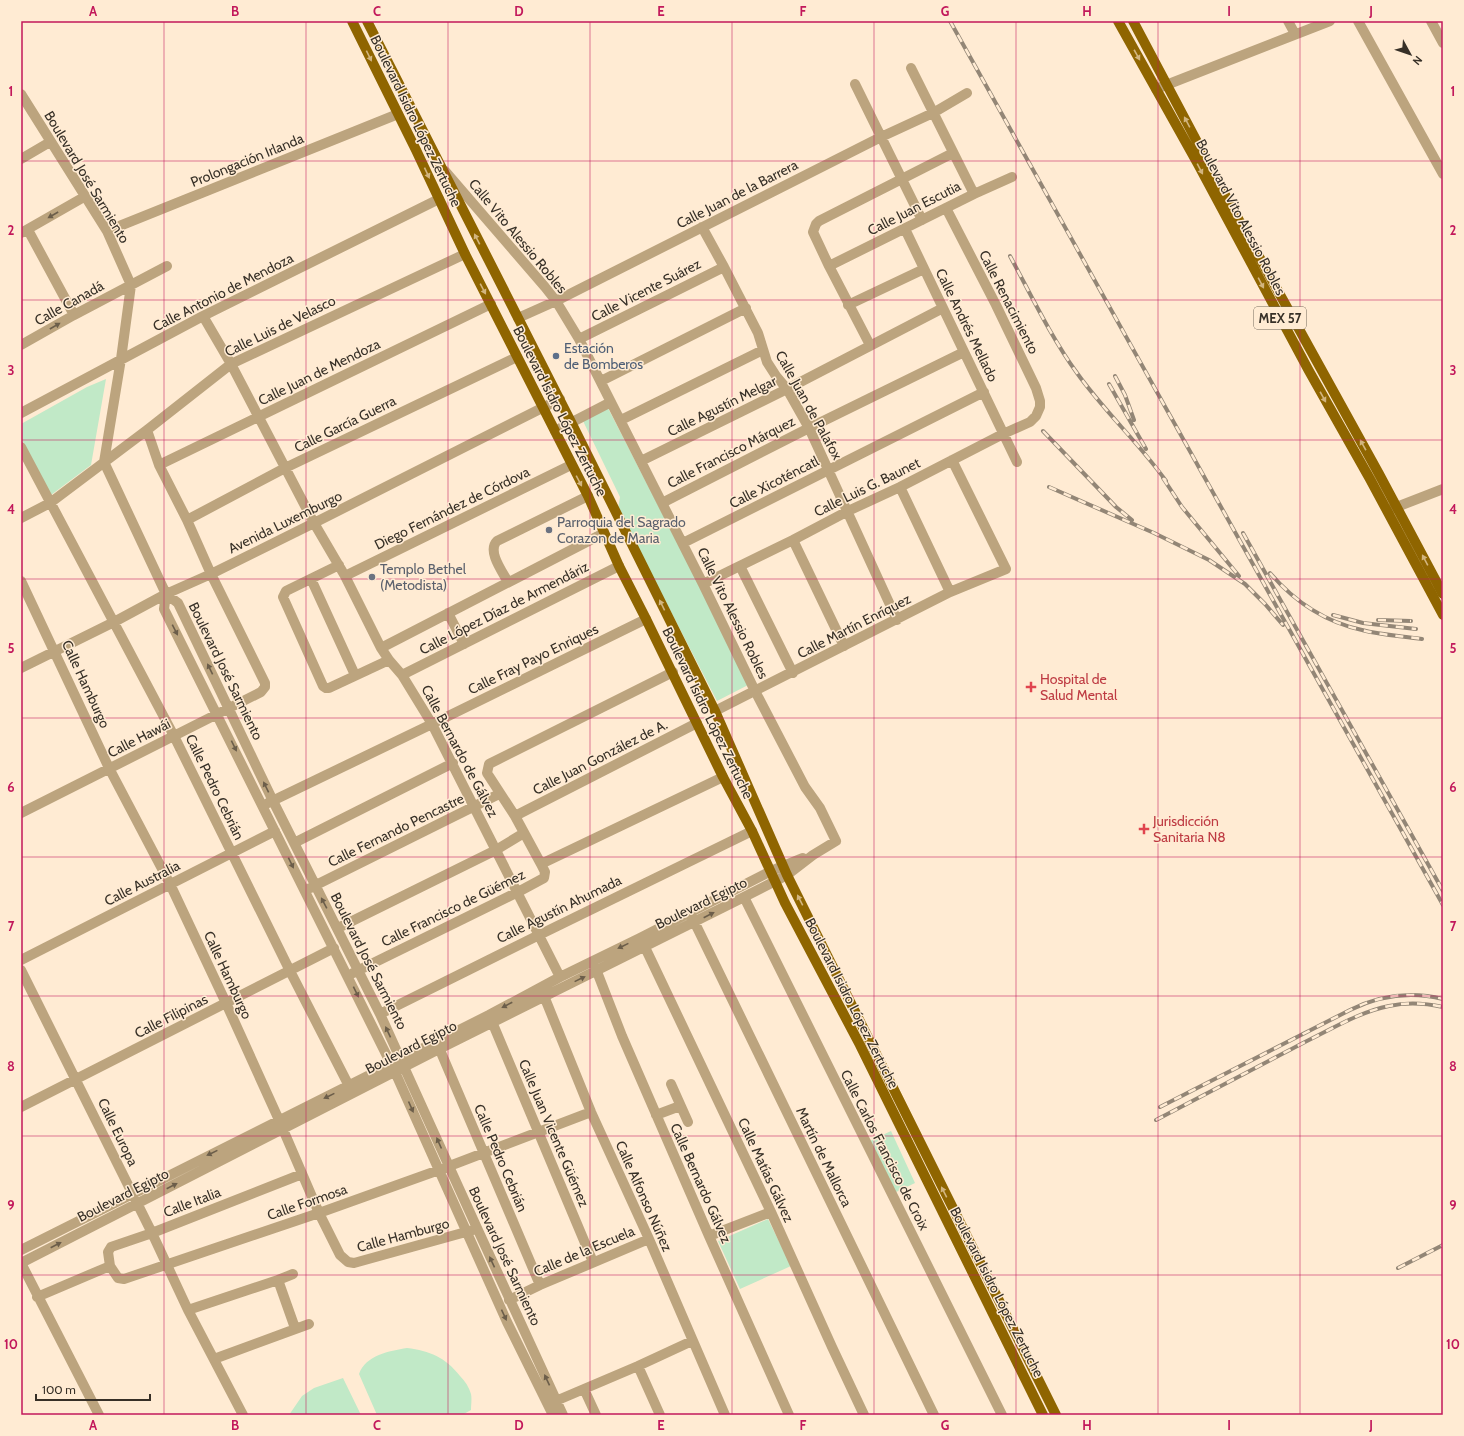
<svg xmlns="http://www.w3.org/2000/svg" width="1464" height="1436" viewBox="0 0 1464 1436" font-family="Cabin,sans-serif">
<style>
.green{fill:#c1e9c7}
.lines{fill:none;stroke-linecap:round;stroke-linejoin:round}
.minor{stroke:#bca47e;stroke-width:10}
.major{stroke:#8f6500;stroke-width:10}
.rail-casing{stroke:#938676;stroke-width:4}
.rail{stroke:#ffebd3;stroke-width:2.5;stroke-dasharray:8;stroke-linecap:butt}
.oneway{fill:#d2b57f}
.oneway2{fill:#6c5e4a}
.grid{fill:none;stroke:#c2185b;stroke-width:1;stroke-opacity:0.55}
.service-dot{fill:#5c6f8a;stroke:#ffebd3;stroke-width:1.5}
.worship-dot{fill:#6b7280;stroke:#ffebd3;stroke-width:1.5}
.health-dot{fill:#e0444e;stroke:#ffebd3;stroke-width:1.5}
.labels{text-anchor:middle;stroke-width:3;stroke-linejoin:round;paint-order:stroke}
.shield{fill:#ffebd3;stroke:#73685b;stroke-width:1}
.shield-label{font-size:13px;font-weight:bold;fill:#373027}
.street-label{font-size:14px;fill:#373027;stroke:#ffebd3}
.service-label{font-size:14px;fill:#4e5e75;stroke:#ffebd3;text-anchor:start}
.worship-label{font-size:14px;fill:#5b616d;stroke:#ffebd3;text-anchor:start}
.health-label{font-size:14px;fill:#be3a42;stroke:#ffebd3;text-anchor:start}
.neatline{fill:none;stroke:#c2185b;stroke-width:1.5}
.grid-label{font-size:13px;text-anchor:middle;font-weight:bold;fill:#c2185b}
</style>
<rect width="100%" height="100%" fill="#ffebd3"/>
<path class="green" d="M106,379L91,465L51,495L21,438V424L87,387Z
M608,408L750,684L717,701L618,509L620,497L583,421Z
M891,1131L915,1183L894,1193L870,1141Z
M768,1219L791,1266L740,1289L718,1241Z
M407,1348C430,1351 445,1357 460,1376C465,1381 469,1387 471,1394C472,1399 471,1405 471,1410L462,1415H377L359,1374C366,1355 389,1351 407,1348Z
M343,1378L361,1415H289L302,1396L314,1388Z"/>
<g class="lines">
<path class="minor" d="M1288,21L1295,34
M1358,21L1443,174
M1431,21L1443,43
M911,68L974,194
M855,84L922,220
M1156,89L1330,21
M21,94L107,231L131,285L121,359L104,462L166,594L178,603L273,801L380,1014L477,1228L563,1415
M21,159L50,142
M702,227L724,267L758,333L767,362L776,376L787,389L809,428L897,620
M905,229L1017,462
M28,230L74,315
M107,231L398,114
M21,233L84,197
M829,266L974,194L1012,177
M848,305L924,269
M203,316L231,364L314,523L345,576L381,648L389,660L402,675L432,724L560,977
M518,318L556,301L881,137L933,113L967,93
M579,339L724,267
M21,345L74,315L167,266
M870,345L829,266L813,232L816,224L819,221L953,153
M601,381L746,308
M21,413L203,316L439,199
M621,420L763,350
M555,431L611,402
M21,447L174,736L290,971L349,1086
M641,461L787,389L943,308
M159,465L491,304
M900,487L950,592
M662,503L809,428L964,352
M1389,510L1443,489
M21,518L50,503L147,430L231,364L465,254
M187,520L285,468L517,357
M793,540L844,646
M683,543L984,392
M339,565L286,591L283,597L323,686L326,688H329L389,660
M740,566L793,673
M345,576L571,465
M311,579L355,675
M21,581L109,768L170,884L226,1003L279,1120L319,1213L340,1255L348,1262L354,1263L473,1230
M508,582C502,571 487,551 497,541L588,496
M703,584L793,540L848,511L900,487L1003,434L1030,422L1036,416L1040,407V401L1036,388L996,305L946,208
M166,594L164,609L395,1072L507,1322L553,1415
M448,613L464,644
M381,648L604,533
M21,668L114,622L166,594L211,574L314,523L560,399
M402,675L619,566
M715,711L950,592L1006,569L952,460
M268,803L432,724L646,619
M21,813L261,692L265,687V683L211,574L187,520L159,465L147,430
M515,816L697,723
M294,843L453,763
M541,864L723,777
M310,888L499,794
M744,897L1002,1415
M692,917L934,1415
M338,928L496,850L524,833
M642,941L771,1212L832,1347L864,1415
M21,960L275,831
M594,964L622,1036L709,1236L789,1415
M21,970L152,1233L188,1310L243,1415
M353,973L518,892L544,878L545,872L541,864L515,816L487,773L489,764L673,672
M542,991L591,1112L649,1239L725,1415
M380,1014L539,935L752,831
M490,1017L593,1262
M437,1043L540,1285
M671,1084L688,1122
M21,1107L334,948
M656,1115L680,1106
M302,1174L152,1233L111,1247L108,1252L110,1266L118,1278L124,1279L319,1213L439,1170L591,1112
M709,1236L771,1212
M21,1250L489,1015L560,977L640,938L771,871L803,858
M21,1263L439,1049L744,897L787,875L813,855L836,841L820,808L805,787L755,691L703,584L579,339L556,301L545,287L445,171
M21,1263L99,1415
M278,1280L295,1328
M37,1297L110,1266
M509,1300L540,1285L649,1239
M188,1310L278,1280L293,1274
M214,1359L309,1324
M638,1366L660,1415
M584,1389L596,1415
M551,1403L638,1366L692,1341"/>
<path class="major" d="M352,21L416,150L465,254L588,496L619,566L646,619L723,777L752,831L785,903L860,1045L1043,1415
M367,21L571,422L715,711L787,875L1056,1415
M1118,21L1198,164L1309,371L1370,479L1443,615
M1133,21L1230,204L1379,474L1443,594"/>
<g class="rail-casing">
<path id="rail" d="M950,21L1443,905
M1010,256C1031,295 1051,337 1077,373C1104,411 1139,443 1166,481
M1115,376L1125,395L1134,420
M1109,384L1146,449
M1043,431L1116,507L1132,520
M1163,478L1182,507L1239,576
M1049,487L1154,533L1209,560L1245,584L1265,604L1283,625
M1243,533L1443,891
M1270,573C1294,601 1325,622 1362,630C1381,635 1402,636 1422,639
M1333,615L1363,623L1416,629
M1378,620L1411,621
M1160,1107L1350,1010C1380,995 1411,991 1443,999
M1156,1120C1206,1094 1255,1068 1305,1042C1332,1029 1359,1012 1389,1006C1407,1002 1425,1003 1443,1007
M1398,1268L1443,1245"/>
</g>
<use href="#rail" class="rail"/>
</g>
<defs><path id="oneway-solid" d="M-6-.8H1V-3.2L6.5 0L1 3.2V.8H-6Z"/></defs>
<g class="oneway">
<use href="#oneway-solid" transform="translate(1137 55) rotate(61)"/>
<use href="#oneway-solid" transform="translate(369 56) rotate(64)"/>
<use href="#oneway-solid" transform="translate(1187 122) rotate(-118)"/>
<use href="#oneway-solid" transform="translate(1200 169) rotate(62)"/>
<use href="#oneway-solid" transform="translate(427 173) rotate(65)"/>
<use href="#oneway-solid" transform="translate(477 239) rotate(-117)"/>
<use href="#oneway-solid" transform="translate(1261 283) rotate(62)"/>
<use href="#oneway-solid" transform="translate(483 289) rotate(62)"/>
<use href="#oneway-solid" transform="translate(1323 397) rotate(61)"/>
<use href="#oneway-solid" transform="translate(1363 445) rotate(-119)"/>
<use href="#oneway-solid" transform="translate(579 481) rotate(62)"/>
<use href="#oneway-solid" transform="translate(1425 560) rotate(-118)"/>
<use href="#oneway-solid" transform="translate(662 605) rotate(-116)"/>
<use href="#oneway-solid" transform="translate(800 900) rotate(-117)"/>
<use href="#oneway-solid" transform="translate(944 1192) rotate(-117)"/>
</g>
<g class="oneway2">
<use href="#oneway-solid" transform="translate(53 215) rotate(150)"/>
<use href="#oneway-solid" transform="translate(55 326) rotate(-30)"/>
<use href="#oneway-solid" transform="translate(175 630) rotate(63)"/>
<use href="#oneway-solid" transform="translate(210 669) rotate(-116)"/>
<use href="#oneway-solid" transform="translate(234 746) rotate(64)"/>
<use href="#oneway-solid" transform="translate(266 787) rotate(-116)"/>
<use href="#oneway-solid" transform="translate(291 863) rotate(64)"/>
<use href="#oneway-solid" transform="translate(324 903) rotate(-118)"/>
<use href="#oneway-solid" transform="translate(709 915) rotate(-27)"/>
<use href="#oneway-solid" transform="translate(623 946) rotate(154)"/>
<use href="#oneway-solid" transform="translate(580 979) rotate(-26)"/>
<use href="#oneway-solid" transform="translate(356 992) rotate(64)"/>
<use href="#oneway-solid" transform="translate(507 1005) rotate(152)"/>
<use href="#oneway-solid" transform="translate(388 1032) rotate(-115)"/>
<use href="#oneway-solid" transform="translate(329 1096) rotate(154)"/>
<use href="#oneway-solid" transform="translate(411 1107) rotate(66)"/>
<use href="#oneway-solid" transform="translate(439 1143) rotate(-114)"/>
<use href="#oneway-solid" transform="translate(212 1153) rotate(154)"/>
<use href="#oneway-solid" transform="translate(172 1186) rotate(-27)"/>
<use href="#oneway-solid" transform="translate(56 1245) rotate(-27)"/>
<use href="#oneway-solid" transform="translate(492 1262) rotate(-115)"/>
<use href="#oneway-solid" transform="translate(504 1315) rotate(65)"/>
<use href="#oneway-solid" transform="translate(547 1380) rotate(-115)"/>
</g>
<path class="grid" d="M164,21V1415M306,21V1415M448,21V1415M590,21V1415M732,21V1415M874,21V1415M1016,21V1415M1158,21V1415M1300,21V1415M21,161H1443M21,300H1443M21,440H1443M21,579H1443M21,718H1443M21,857H1443M21,996H1443M21,1136H1443M21,1275H1443"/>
<circle class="service-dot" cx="556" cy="356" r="4"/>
<g class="worship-dot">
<circle cx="549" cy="530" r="4"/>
<circle cx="372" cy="577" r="4"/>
</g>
<g class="health-dot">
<path d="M1029 681h4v4h4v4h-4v4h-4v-4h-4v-4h4z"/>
<path d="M1142 823h4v4h4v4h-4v4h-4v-4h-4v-4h4z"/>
</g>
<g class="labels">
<rect class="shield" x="1254" y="307" width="52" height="22" rx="3"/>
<g class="shield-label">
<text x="1280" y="323">MEX 57</text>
</g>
<g class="street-label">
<text transform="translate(416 121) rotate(64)" y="5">Boulevard Isidro López Zertuche</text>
<text transform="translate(247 160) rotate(-22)" y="5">Prolongación Irlanda</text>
<text transform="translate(87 177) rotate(59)" y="5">Boulevard José Sarmiento</text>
<text transform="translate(737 194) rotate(-27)" y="5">Calle Juan de la Barrera</text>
<text transform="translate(914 208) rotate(-27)" y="5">Calle Juan Escutia</text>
<text transform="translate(1241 217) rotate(62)" y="5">Boulevard Vito Alessio Robles</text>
<text transform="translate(518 236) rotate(50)" y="5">Calle Vito Alessio Robles</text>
<text transform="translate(646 290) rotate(-27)" y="5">Calle Vicente Suárez</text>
<text transform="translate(223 292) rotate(-27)" y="5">Calle Antonio de Mendoza</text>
<text transform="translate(1009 302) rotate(63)" y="5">Calle Renacimiento</text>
<text transform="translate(69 303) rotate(-29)" y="5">Calle Canadá</text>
<text transform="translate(967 325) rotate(64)" y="5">Calle Andrés Mellado</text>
<text transform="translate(280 326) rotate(-26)" y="5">Calle Luis de Velasco</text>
<text transform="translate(319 372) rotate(-26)" y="5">Calle Juan de Mendoza</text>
<text transform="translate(809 405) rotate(61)" y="5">Calle Juan de Palafox</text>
<text transform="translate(722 406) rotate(-26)" y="5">Calle Agustín Melgar</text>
<text transform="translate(560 411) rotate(63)" y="5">Boulevard Isidro López Zertuche</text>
<text transform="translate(345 424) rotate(-26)" y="5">Calle García Guerra</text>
<text transform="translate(731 452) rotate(-27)" y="5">Calle Francisco Márquez</text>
<text transform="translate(774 482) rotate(-27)" y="5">Calle Xicoténcatl</text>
<text transform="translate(867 487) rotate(-26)" y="5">Calle Luis G. Baunet</text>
<text transform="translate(452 508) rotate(-26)" y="5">Diego Fernández de Córdova</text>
<text transform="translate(285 522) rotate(-26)" y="5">Avenida Luxemburgo</text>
<text transform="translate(504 608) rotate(-27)" y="5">Calle López Díaz de Armendáriz</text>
<text transform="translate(733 613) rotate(64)" y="5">Calle Vito Alessio Robles</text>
<text transform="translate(854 626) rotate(-27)" y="5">Calle Martín Enríquez</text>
<text transform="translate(533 659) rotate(-26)" y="5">Calle Fray Payo Enriques</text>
<text transform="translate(226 671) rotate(64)" y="5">Boulevard José Sarmiento</text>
<text transform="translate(86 684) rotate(65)" y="5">Calle Hamburgo</text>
<text transform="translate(708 713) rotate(64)" y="5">Boulevard Isidro López Zertuche</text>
<text transform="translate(139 738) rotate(-27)" y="5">Calle Hawái</text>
<text transform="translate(460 751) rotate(62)" y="5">Calle Bernardo de Gálvez</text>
<text transform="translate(600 757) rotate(-27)" y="5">Calle Juan González de A.</text>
<text transform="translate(215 787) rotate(64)" y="5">Calle Pedro Cebrián</text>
<text transform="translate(396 830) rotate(-26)" y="5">Calle Fernando Pencastre</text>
<text transform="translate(142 883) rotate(-27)" y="5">Calle Australia</text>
<text transform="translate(701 903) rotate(-26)" y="5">Boulevard Egipto</text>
<text transform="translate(453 908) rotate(-26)" y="5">Calle Francisco de Güémez</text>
<text transform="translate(559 909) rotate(-26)" y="5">Calle Agustín Ahumada</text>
<text transform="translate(369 961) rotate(63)" y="5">Boulevard José Sarmiento</text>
<text transform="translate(228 975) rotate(65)" y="5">Calle Hamburgo</text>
<text transform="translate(852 1003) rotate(63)" y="5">Boulevard Isidro López Zertuche</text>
<text transform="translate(171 1016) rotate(-27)" y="5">Calle Filipinas</text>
<text transform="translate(411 1047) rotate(-27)" y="5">Boulevard Egipto</text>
<text transform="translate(118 1132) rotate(64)" y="5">Calle Europa</text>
<text transform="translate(554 1133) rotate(67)" y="5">Calle Juan Vicente Güémez</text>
<text transform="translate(885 1150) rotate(63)" y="5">Calle Carlos Francisco de Croix</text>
<text transform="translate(824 1157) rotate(64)" y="5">Martín de Mallorca</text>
<text transform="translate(501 1158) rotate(67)" y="5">Calle Pedro Cebrián</text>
<text transform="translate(766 1170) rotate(65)" y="5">Calle Matías Gálvez</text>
<text transform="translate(701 1183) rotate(66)" y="5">Calle Bernardo Gálvez</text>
<text transform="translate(123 1195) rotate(-27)" y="5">Boulevard Egipto</text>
<text transform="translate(644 1196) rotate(66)" y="5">Calle Alfonso Núñez</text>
<text transform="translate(192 1202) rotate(-21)" y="5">Calle Italia</text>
<text transform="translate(307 1202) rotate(-19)" y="5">Calle Formosa</text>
<text transform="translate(403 1235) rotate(-15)" y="5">Calle Hamburgo</text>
<text transform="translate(584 1251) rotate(-23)" y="5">Calle de la Escuela</text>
<text transform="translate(505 1256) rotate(65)" y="5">Boulevard José Sarmiento</text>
<text transform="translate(997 1292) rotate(63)" y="5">Boulevard Isidro López Zertuche</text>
</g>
<g class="service-label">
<text x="564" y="353">Estación<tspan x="564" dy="16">de Bomberos</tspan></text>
</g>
<g class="worship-label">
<text x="557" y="527">Parroquia del Sagrado<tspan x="557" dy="16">Corazon de Maria</tspan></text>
<text x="380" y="574">Templo Bethel<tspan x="380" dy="16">(Metodista)</tspan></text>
</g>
<g class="health-label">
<text x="1040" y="684">Hospital de<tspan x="1040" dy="16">Salud Mental</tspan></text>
<text x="1153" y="826">Jurisdicción<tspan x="1153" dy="16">Sanitaria N8</tspan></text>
</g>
</g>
<rect width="1464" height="1436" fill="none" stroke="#ffebd3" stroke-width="44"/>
<g transform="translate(1410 54) rotate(130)" stroke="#ffebd3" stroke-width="3" paint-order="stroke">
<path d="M0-3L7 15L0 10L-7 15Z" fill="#373027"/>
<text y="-6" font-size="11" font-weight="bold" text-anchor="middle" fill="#373027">N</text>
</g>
<path d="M36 1394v6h114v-6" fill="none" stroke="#373027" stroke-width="2"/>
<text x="42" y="1394" font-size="12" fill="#373027" stroke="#ffebd3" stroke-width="3" paint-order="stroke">100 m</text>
<rect x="22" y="22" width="1420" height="1392" class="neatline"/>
<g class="grid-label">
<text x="93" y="16">A</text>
<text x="235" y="16">B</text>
<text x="377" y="16">C</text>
<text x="519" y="16">D</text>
<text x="661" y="16">E</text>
<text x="803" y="16">F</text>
<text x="945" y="16">G</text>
<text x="1087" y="16">H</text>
<text x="1229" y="16">I</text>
<text x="1371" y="16">J</text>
<text x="11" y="96">1</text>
<text x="1453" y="96">1</text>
<text x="11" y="235">2</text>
<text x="1453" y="235">2</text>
<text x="11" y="375">3</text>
<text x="1453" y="375">3</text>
<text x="11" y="514">4</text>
<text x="1453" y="514">4</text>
<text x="11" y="653">5</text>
<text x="1453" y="653">5</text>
<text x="11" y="792">6</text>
<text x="1453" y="792">6</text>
<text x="11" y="931">7</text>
<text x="1453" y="931">7</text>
<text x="11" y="1071">8</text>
<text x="1453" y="1071">8</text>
<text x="11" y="1210">9</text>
<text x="1453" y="1210">9</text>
<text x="11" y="1349">10</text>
<text x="1453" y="1349">10</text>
<text x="93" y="1430">A</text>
<text x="235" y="1430">B</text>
<text x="377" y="1430">C</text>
<text x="519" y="1430">D</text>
<text x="661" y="1430">E</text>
<text x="803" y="1430">F</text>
<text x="945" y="1430">G</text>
<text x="1087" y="1430">H</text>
<text x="1229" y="1430">I</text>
<text x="1371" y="1430">J</text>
</g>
</svg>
